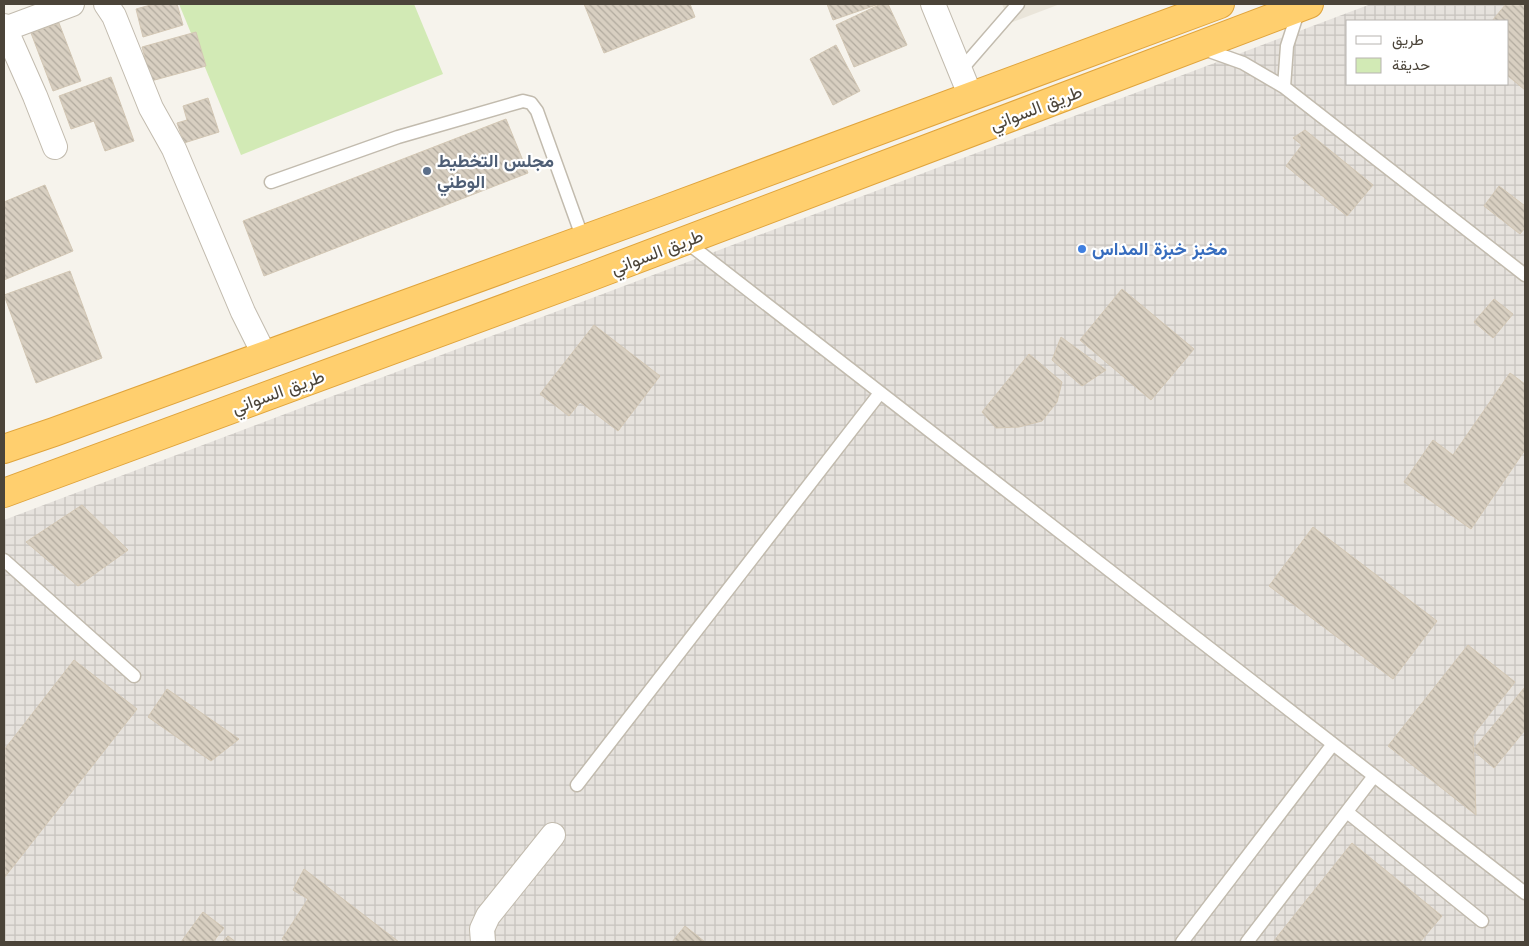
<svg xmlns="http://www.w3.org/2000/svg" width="1529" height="946" viewBox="0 0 1529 946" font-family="Jost,Vazirmatn,sans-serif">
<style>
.residential{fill:#eae5da}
.industrial{fill:url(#industrial-grid);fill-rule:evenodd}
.green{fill:#d2eab5}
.building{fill:url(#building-back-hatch);stroke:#d3c7b4}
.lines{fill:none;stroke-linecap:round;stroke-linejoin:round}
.lane-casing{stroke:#c2bbae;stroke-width:15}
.street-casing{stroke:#c2bbae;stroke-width:26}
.highway-casing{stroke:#e0a43c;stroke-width:30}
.lane{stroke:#fff;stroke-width:12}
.street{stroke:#fff;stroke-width:24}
.highway{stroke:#ffcf6e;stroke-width:28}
.service-dot{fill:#5c6f8a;stroke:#fff;stroke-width:2}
.shop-dot{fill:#3f7fe0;stroke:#fff;stroke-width:2}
.labels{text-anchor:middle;stroke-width:4.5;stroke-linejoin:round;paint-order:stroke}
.street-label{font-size:18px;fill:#4b4439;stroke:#fff}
.service-label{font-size:18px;font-weight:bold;fill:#4e5e75;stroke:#fff;text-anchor:start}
.shop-label{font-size:18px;font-weight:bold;fill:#366cbe;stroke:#fff;text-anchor:start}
</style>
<defs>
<pattern id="industrial-grid" width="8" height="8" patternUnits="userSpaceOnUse" patternTransform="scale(1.25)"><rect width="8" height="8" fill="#e6e2dd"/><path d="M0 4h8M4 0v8" fill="none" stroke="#c7c3be"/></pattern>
<pattern id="building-back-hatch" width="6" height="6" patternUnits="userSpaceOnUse" patternTransform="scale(1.25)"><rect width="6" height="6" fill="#d8cfc1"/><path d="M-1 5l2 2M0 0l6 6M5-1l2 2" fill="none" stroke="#b1aa9e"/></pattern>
</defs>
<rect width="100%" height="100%" fill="#f6f3ec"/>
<path class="residential" d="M1002,4H1060L1010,23Z"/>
<path class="industrial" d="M1371,4H1525V942H4V520ZM1348,21H1508V84H1348Z"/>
<path class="green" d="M179,4H414L443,74L241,155Z"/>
<path class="building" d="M154,4H177L183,25L143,37L136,9Z
M584,4H690L695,17L604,53Z
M827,4H879L833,20Z
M881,4H888L907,45L854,67L836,25Z
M1506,4H1525V90L1508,76V21H1492Z
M59,23L81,81L53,91L31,33Z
M196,32L206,66L151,81L142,47Z
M836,45L860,91L833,105L810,59Z
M111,77L134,141L105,151L94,121L71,129L59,96Z
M208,98L219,132L184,143L177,123L187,120L183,106Z
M506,119L528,173L264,276L243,221Z
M1305,130L1373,185L1347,216L1286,166L1302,145L1293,138Z
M45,185L73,251L4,280V202Z
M1499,186L1525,206V228L1520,234L1484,206Z
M70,271L102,358L36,383L4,295Z
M1122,289L1194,349L1151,400L1080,340Z
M1494,299L1513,314L1493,338L1474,322Z
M594,325L660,376L618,431L580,402L569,416L540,394Z
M1061,337L1106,370L1082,386L1052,360Z
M1029,354L1062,382L1057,402L1042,421L1019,427L996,428L982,412Z
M1510,373L1525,384V450L1471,529L1404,482L1433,440L1453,455Z
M82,505L128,550L78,586L26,542Z
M1313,527L1437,621L1393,679L1269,586Z
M1468,645L1515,682L1473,735L1476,815L1388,746Z
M74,660L137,709L4,878V750Z
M1525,687V730L1494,768L1473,750Z
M167,689L239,739L211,761L148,717Z
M1352,843L1442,916L1420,942H1273Z
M304,869L399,942H286L282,939L308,899L293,890Z
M203,912L224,928L213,942H181Z
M685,926L705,942H672Z
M228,936L236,942H222Z"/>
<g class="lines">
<g class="lane-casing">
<path id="lane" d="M1201,48L1243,63L1284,87L1525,275
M959,72L1018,4
M1284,87L1287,46L1299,9
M271,182L398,137L523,101L531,103L537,111L583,239
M685,241L1525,893
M4,560L134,676
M577,785L880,393
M1347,812L1482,921
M1182,942L1333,744
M1247,942L1374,776"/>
</g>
<g class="street-casing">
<path id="street" d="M106,4L114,16L151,108L174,149L243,312L265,356
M933,4L971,97
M4,26L35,96L55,147
M5,29L72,4
M483,942L482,929L488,916L553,835"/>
</g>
<g class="highway-casing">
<path id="highway" d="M4,449L54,432L659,212L1220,4
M4,493L584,279L1309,4"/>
</g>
<use href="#lane" class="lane"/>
<use href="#street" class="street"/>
<use href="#highway" class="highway"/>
</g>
<circle class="service-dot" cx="427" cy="171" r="5"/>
<circle class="shop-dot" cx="1082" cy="249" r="5"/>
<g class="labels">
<g class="street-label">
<text transform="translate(1036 108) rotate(-21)" y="6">طريق السواني</text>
<text transform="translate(657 252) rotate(-21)" y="6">طريق السواني</text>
<text transform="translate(278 392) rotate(-20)" y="6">طريق السواني</text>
</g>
<g class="service-label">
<text x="437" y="167">مجلس التخطيط<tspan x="437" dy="21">الوطني</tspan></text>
</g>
<g class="shop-label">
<text x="1092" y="255">مخبز خبزة المداس</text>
</g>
</g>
<rect width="1529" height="946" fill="none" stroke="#4b4439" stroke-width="10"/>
<rect x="1346" y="20" width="162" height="65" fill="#ffffff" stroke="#b7b4b0"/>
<rect x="1356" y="36" width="25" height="8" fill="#ffffff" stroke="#b7b4b0"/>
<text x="1392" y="45" font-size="15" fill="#4b4439">طريق</text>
<rect x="1356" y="58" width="25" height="15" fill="#d2eab5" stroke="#b7b4b0"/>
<text x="1392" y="70" font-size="15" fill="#4b4439">حديقة</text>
</svg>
